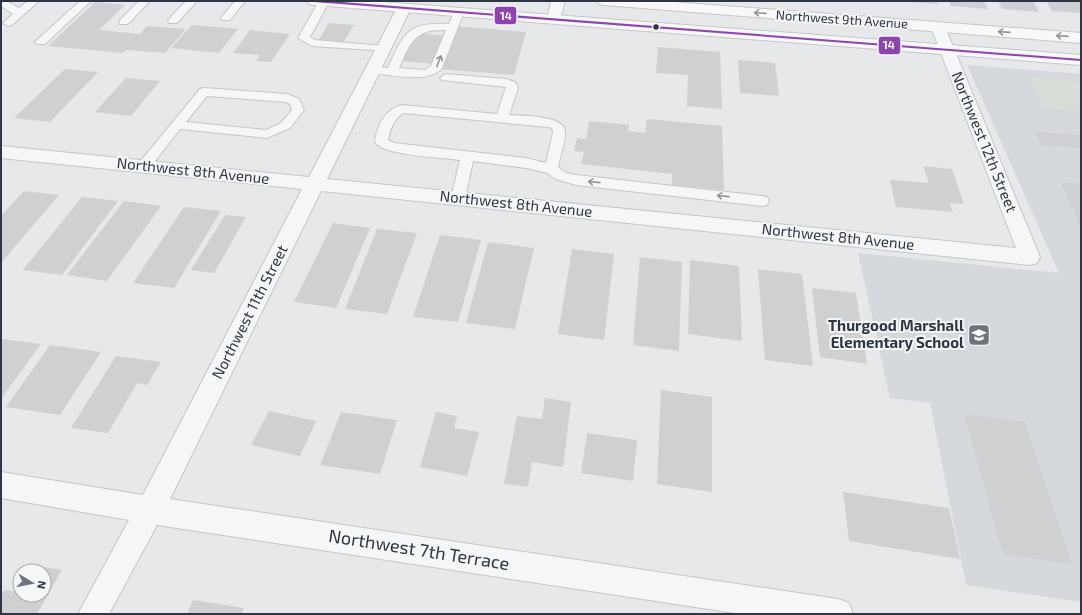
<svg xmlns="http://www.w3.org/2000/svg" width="1082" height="615" viewBox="0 0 1082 615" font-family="'Exo 2',sans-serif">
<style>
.built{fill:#d5d8dd}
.green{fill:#d7ddd7}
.building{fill:#ced0d2}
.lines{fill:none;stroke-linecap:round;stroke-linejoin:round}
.service-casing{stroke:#c4c6c8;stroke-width:2}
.minor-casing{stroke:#c4c6c8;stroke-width:2}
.secondary-casing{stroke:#c4c6c8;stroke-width:2}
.service{fill:#f5f6f7;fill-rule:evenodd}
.minor{fill:#f5f6f7;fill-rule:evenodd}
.secondary{fill:#f8f8f8;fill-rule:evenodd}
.bus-1-casing{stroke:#f5f6f8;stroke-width:3}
.bus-1{fill:#8e44ad;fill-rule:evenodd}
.oneway{stroke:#93979d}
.oneway2{stroke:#92969c}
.bus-dot{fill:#2e3642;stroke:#f5f6f8;stroke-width:1.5}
.labels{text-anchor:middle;stroke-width:4;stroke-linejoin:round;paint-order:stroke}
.far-street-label{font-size:13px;fill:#2e3642;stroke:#f5f6f8}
.street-label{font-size:15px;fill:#2e3642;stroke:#f5f6f8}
.poi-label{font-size:15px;font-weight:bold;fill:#2e3642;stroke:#f5f6f8;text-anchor:end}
.near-street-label{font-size:18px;fill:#2e3642;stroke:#f5f6f8}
.line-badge{stroke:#f5f6f8;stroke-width:1.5}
.badge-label{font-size:11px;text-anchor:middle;font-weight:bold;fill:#fff}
</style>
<rect width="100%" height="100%" fill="#e6e8ea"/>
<path class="built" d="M967,65L1081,74V602L966,585L930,403L890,398L858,253L1059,273Z"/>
<path class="green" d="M1028,76L1081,81V111L1045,108Z"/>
<path class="building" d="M912,1H936L938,4L912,2Z
M949,1H984L988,9L951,6Z
M998,1H1033L1039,12L1002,9Z
M1046,1H1081V13L1052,11Z
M95,2L125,5L99,30L140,34L147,26L186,29L165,53L126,50L123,53L48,46Z
M329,23L354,25L343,43L318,41Z
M192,25L238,29L219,53L171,48Z
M455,26L526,32L514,75L438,69Z
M250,30L290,34L271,62L256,61L260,55L233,53Z
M414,33L448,36L436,64L401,61Z
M658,47L720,52L722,109L687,106L688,75L656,73Z
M738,60L775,63L779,96L740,93Z
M65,69L98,72L50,122L14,118Z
M126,78L160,81L131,116L95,112Z
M647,119L722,126L724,190L672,185V174L581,164L584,152L574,151L577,138L586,139L589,121L629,125L628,131L645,133Z
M1035,132L1081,135V148L1041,145Z
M923,166L952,169L964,204L950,203L953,212L896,207L890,180L929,183Z
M1060,182L1081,184V227Z
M24,191L59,195L1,263V216Z
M82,197L118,201L62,275L23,270Z
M124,201L161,206L107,281L67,275Z
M184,207L221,211L174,288L133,283Z
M225,215L246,217L214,273L191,270Z
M333,223L370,228L336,308L294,302Z
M377,229L417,233L387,314L345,309Z
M440,235L481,240L458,322L413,317Z
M488,242L534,248L515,329L466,323Z
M572,249L614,254L604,340L558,334Z
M640,257L682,262L679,351L633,345Z
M690,260L739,266L742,341L688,334Z
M758,269L802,274L813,366L765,360Z
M812,288L856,293L867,364L820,357Z
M1,339L41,344L1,399Z
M50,345L101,352L60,415L6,407Z
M116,356L161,362L147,385L137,383L108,433L71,428Z
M661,390L712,397V492L657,484Z
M545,398L571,402L563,467L532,462L528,487L504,484L517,416L542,419Z
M269,411L316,421L300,456L251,445Z
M341,412L397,420L380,474L320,465Z
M436,412L457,416L454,428L479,432L467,476L420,467Z
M964,414L1025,422L1072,564L1003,554Z
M587,433L637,440L633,481L581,473Z
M843,492L949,508L960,559L849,541Z
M32,565L62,570L37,614H1V595L4,590L16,592L20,585V595H44V571H28Z
M193,600L244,608L241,614H187Z"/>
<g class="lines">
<g class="service-casing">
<path id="service" d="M6,1L19,8L28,1H39L12,25L8,26L3,23L13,14L1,6V2Z
M80,1H91L45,44H37L35,42L37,40Z
M139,1H150L128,24H120L119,22L120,20Z
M186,1H197L177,23H169L168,21L169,19Z
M235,1H245L230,20H222L221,18Z
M319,1L329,2L310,37L315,40L384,46L388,47L390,49L388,51L312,46L298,38Z
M459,9L464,12L442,68C430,84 391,75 373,73L367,70L373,67L388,68C404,33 407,22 449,24L454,12ZM446,30L431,66L425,70L399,68C411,42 414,29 446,30Z
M446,74L506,79L515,82L518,88L509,115C522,116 564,115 565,131C566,142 560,156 558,167L566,173L576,175L762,196L767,197L769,201L767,205L762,206L576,185L556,179L547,173L526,168L473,161L465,198L463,201L458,203L453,201L451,198L460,160C442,157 383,156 375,142C377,126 385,109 402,105L497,114L506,87L442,80L440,78L442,76ZM403,113L548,127L552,128L553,132L546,163L526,158L394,143L388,140C390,129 394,119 403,113Z
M204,88L287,94L299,99L304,110L290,128L267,138L180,129L149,169H139L137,166L139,163L200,89ZM207,96L285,102L290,104L292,110L281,123L266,130L186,122Z"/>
</g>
<g class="minor-casing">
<path id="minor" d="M551,1H565L559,22H549L547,19Z
M404,4L409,5L411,8L327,179L1016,248L931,27L933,24H943L945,27L1040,257L1037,263L1030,265L321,191L170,499L838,599L849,603L853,614H741L157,525L109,614H78L129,520L1,498V472L143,495L302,189L1,158V146L309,177L397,8L399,5Z"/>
</g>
<g class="secondary-casing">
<path id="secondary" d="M307,1H370L1081,55V65L314,5L309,4Z
M597,1H660L1081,33V43L604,5L599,4Z"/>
</g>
<use href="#service" class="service"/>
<use href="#minor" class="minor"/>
<use href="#secondary" class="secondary"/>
<g class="bus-1-casing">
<path id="bus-1" d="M312,1H329L1081,59V61L314,2Z"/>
</g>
<use href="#bus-1" class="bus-1"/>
</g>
<defs><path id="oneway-shaft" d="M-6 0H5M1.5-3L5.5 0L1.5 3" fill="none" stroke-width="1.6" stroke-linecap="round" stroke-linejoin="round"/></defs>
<g class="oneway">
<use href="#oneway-shaft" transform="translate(760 13) rotate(-176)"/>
<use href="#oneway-shaft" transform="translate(1004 32) rotate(-176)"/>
<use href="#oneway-shaft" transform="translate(1062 36) rotate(-176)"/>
</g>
<g class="oneway2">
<use href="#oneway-shaft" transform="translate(439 61) rotate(-68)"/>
<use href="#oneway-shaft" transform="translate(594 182) rotate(-174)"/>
<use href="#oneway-shaft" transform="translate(723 196) rotate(-174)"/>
</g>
<defs>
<g id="school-square" transform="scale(1.15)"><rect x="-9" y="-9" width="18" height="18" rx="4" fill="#6e747d" stroke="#f5f6f8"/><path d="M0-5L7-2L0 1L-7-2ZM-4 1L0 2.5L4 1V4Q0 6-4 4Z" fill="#fff"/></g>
</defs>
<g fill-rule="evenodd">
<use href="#school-square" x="979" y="335"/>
</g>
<circle class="bus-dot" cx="656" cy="27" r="3.5"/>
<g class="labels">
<g class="far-street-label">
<text transform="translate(842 19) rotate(4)" y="5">Northwest 9th Avenue</text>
</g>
<g class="street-label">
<text transform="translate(984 142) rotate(68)" y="5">Northwest 12th Street</text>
<text transform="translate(193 171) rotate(6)" y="5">Northwest 8th Avenue</text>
<text transform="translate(516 204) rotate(6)" y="5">Northwest 8th Avenue</text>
<text transform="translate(838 237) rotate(6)" y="5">Northwest 8th Avenue</text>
<text transform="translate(250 312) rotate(-63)" y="5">Northwest 11th Street</text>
</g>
<g class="poi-label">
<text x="964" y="331">Thurgood Marshall<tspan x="964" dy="17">Elementary School</tspan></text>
</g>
<g class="near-street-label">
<text transform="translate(419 550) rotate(9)" y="6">Northwest 7th Terrace</text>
</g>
</g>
<g class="line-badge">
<rect x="494" y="6" width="23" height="19" rx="4" fill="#8e44ad"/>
<rect x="878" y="36" width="23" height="19" rx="4" fill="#8e44ad"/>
</g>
<g class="badge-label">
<text x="506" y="20">14</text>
<text x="889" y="49">14</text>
</g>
<rect width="1082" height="615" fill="none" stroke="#2e3642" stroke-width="4"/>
<g transform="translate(32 583) rotate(100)"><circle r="19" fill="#f5f6f8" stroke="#a5a9af"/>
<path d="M0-3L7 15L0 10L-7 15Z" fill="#6e747d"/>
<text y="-6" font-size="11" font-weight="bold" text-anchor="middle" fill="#2e3642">N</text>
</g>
</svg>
